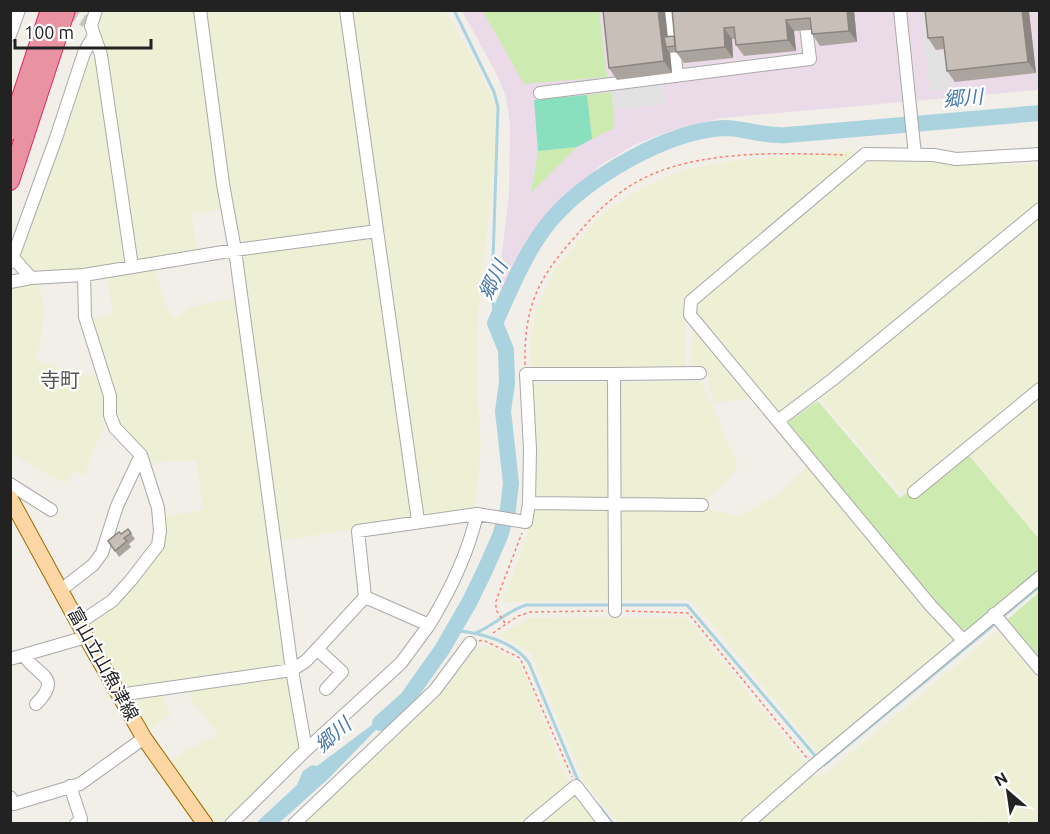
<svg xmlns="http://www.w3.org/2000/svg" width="1050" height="834" viewBox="0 0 1050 834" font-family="Ubuntu,'Noto Sans JP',sans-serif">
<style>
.industrial{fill:#ebdbe8}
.farmland{fill:#eef0d5}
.grass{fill:#cdebb0}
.pitch{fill:#88e0be}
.parking{fill:#e2e2e2}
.water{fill:#aad3df}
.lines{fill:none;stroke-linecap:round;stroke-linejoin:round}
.stream{stroke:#aad3df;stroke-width:3}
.river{stroke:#aad3df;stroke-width:16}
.minor-tunnel{stroke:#c8c6c1;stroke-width:12;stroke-dasharray:12 6;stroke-linecap:butt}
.minor-casing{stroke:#a9a9a9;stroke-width:14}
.major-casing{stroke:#a06b00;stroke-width:17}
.highway-casing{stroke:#dc2a67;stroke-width:20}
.path{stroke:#fa8072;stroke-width:1.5;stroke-dasharray:3 3;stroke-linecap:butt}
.minor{stroke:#fff;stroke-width:12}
.major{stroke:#fcd6a4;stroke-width:15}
.highway{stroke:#e892a2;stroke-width:18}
.wall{fill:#aba49e}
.shaded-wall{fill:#8b8681}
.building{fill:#c7bfb8;stroke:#8b8681;stroke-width:1.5}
.labels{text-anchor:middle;stroke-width:4.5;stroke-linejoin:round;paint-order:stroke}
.street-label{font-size:18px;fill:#222;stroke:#fff}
.water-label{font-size:20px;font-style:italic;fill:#4a7aab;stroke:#fff}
.neighbourhood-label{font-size:20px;fill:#555;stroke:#fff}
</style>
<rect width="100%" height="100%" fill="#f2efe9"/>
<path class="industrial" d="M462,11H1039V90L721,118L670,131L634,145L602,164L565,199L531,239L501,293L499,276L509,196L510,124L506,97L497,75Z"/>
<path class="farmland" d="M101,11H196L224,209L192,214L197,253L134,263L100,27Z
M204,11H343L374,228L238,246Z
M350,11H445L477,66L492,98L500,126L496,146L478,317L477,389L481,447L475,511L422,517Z
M98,56L129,264L34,276L17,257L85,59Z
M851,151H861L685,305L686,370L531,369L530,346L534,315L556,267L600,216L638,190L683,170L738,160Z
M872,158L982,164H1036L1039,167V539L962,446L901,494L813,391L780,415L763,397L715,403L705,370L690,367L695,306L847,177Z
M374,236L414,519L279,541L239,254Z
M154,266L165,306L176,319L190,307L238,297L289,669L123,692L88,626L90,619L161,549L163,516L203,510L196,460L149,463L116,421L114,396L105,360L91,319L113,315L107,275Z
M39,282L44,310L41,340L36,360L103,380L107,419L83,476L74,470L65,484L11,453V287Z
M701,381L738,465L726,483L704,501L649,498L534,497L536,436L533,384Z
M809,466L957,640L820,755L697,606L687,600L502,602L527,536L535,508L704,509L740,516L780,493Z
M667,617L687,618L808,766L742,823H618L585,783L531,653L498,635L529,618Z
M999,630L1039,679V823L979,824L977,821L974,824L759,823L814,775L825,774Z
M490,646L521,664L569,784L598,824H304L438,697L477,647Z
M290,674L303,750L229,823H213L167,763L186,750L218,735L190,697V688Z
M162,693L171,715L146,731L127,699Z"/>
<path class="grass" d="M483,11H599L607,77L524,84Z
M612,92L614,128L592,139L587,95Z
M577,147L531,193L538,151Z
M818,401L900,498L961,446L1039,539V572L964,634L785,424Z
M1039,592V658L1006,621Z"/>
<path class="pitch" d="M587,95L592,139L577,147L538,151L534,100Z"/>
<path class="parking" d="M921,11H946L930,17L934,51H947L951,88L930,91Z
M664,85L666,104L613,111L612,92Z"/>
<path class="water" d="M404,701L328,779L279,823H256L297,785L303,771L312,765L317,766Z"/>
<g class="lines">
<path class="stream" d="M454,10L494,92L498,107L492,291L495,323
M619,605H687L817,758
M1002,617L1040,586
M453,630C480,633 513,640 529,663L579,783
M476,633C495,625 507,611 526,605H612
M822,763L824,765L997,622
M599,806L613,824"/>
<path class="river" d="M380,723L407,699L443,648L470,601L485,570L500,536L508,509L511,483L503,411L507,383L506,350L495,323C511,288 526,250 551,220C588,177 667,131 724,128C745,128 764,137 787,135C871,128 955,120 1040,113"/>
<path class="minor-tunnel" d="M67,10L86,22"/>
<g class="minor-casing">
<path id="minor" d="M96,10L91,26L101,55L132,266
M200,10L223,184L235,250L292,670L306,750L401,663L429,625
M346,10L418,521
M670,10L677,76
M900,10L915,155
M10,35L19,10
M540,93L810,59L804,10
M10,254L31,278L84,275L235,250L377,231
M11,262L56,138L84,53L94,35
M10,282L31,278
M779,420L832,380L1040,209
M10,484L51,510
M914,492L1040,389
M529,503L530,449L526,374H614
M61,590L93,565L102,553L117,506L141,455
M365,597L429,625C450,591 468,554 477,514
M615,611L614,374L700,373
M994,614L1040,669
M79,623L112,601L131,580L158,545L160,531L158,508L141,455L115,428L110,415V396L85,317L84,275
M963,640L931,606L690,315L691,301L865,154L934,155L956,159L1040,154
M317,649L342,672L326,689
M24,655C36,676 64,676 36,704
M10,659L86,637
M119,695L292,670L306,661L365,597L358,531L477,514L526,522L529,503L702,505
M70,786L81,819L76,824
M10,797L14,804L80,784L144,738
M231,824L306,750
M294,824L435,690L470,643
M530,824L576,786L605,824
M747,824L813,766L1040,577"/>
</g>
<g class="major-casing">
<path id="major" d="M10,498L86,637L144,738L205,824"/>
</g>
<g class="highway-casing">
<path id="highway" d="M10,131L50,10
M10,181L66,10"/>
</g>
<path class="path" d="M525,365C524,308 537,279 575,237C590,219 605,203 624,190C682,148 779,153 846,155
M626,611L688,613L807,758
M505,623L496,610V601L522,533
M493,633L518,616L530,612L603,611
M479,641L483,640L520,658L572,777"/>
<use href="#minor" class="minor"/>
<use href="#major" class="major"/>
<use href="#highway" class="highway"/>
</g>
<path class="wall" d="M672,10H854L857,42L820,46L812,34L811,30L794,31L796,51L744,56L736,45L735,39H732L733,58L684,63L676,52L670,53L672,73L617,80L609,68L668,36H674Z
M925,10H1040L1029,12L1036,73L955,82L947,71L944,49L936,50L928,38Z
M128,529L135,539L129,544L131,547L119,557L108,541L121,534Z"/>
<path class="shaded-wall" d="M658,10H665L669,47H666L670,53L672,73L664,61Z
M847,10H854L857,42L849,31Z
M1022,10H1028L1029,12L1036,73L1028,62Z
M786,20L794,31L796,51L788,40Z
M724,28L732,39L733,58L725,47Z"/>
<path class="building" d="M603,10H658L664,61L609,68Z
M672,10H785V11L794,10H847L849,31L812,34L810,18L786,20L788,40L736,45L734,27L724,28L725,47L676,52Z
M925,10H1022L1028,62L947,71L943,37L928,38Z
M674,36L675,46L666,47L664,37Z
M128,529L131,533L124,538L127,541L115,551L108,541L119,532L121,534Z"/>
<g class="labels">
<g class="street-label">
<text transform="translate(103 664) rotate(61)" y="6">富山立山魚津線</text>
</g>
<g class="water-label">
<text transform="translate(963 98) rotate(-5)" y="7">郷川</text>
<text transform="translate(493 280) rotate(-64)" y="7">郷川</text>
<text transform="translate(333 735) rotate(-41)" y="7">郷川</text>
</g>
<g class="neighbourhood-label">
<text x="60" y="387">寺町</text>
</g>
</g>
<rect width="1050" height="834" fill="none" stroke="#222222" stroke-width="24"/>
<g transform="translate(1008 792) rotate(331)" stroke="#ffffff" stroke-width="4.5" paint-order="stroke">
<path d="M0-4.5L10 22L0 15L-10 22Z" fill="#222222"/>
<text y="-9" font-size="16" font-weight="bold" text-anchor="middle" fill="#222222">N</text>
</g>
<path d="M15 39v9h136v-9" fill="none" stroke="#222222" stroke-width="3"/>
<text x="24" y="39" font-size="18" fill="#222222" stroke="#ffffff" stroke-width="4.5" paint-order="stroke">100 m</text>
</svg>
